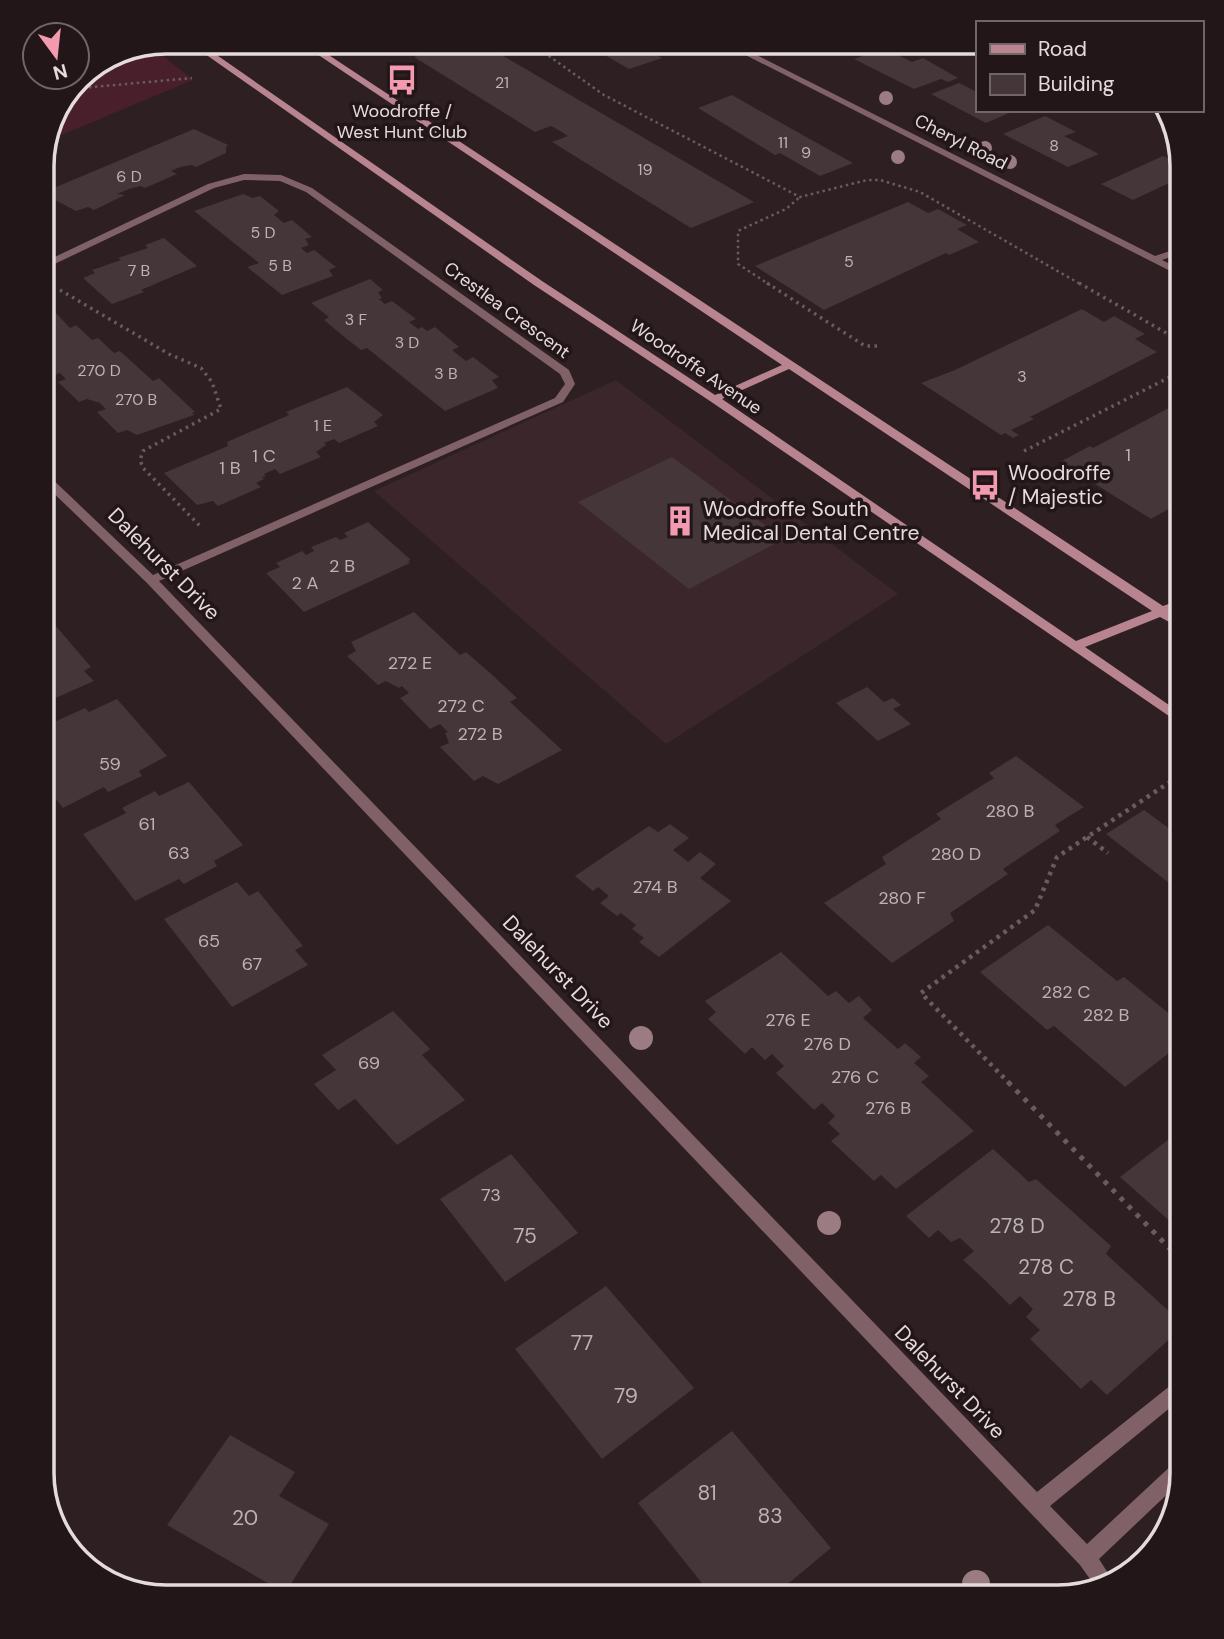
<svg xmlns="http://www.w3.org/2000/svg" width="1224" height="1639" viewBox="0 0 1224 1639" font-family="'DM Sans',sans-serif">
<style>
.built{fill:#3a262b}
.green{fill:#491f2b}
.building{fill:#453639}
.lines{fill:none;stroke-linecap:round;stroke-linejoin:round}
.path-far3{stroke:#695c5f;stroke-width:2.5;stroke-dasharray:2.5 3.5;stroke-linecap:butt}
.path-far2{stroke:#695c5f;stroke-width:3.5;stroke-dasharray:2.5 4.5;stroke-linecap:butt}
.path-far1{stroke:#695c5f;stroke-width:4.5;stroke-dasharray:3.5 5;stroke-linecap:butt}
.path{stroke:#695c5f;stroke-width:5;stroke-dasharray:4.5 7;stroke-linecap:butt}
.street{fill:#816168;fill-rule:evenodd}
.secondary{fill:#b78490;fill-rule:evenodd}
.tree{fill:#9a7c82}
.labels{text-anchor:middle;stroke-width:7;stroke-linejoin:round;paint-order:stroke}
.far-number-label{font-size:16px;fill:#bdb2b4}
.far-poi-label{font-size:18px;fill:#e5dbdd;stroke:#231619}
.far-street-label{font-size:18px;fill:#e5dbdd;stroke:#231619}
.number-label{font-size:18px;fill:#bdb2b4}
.poi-label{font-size:21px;fill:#e5dbdd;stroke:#231619;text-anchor:start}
.street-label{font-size:21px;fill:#e5dbdd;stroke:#231619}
.near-number-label{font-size:21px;fill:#bdb2b4}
.rim{fill:none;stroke:#e5dbdd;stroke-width:3.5}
</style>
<rect width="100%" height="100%" fill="#2d1f22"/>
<path class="built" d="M616,380L898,594L666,744L374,491Z"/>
<path class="green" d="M152,47L193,80L47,141L55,111L84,73Z"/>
<path class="building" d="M458,42H501L488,47L754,202L691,228L552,142L568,136L560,131L551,126L535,132L414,57Z
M574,42H634L662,58L629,69L596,50L591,52Z
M820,42H865L840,52Z
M884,48L912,62L923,58L958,78L948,82L941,79L914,89L854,59Z
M959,83L977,92V110H1016L986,123L931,94Z
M732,95L792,129L853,163L820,176L780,153L775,155L698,108Z
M1045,116L1076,132L1064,136L1099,154L1068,167L1003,134Z
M194,129L228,145L226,147V153L196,167L191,165L180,167L171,171L177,174L145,188L141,186L129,189L117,194L125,195L94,210L88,207L76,211L42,193Z
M1163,156L1182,165V177L1133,200L1101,184Z
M243,194L253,198L260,196L279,211L274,215L284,223L292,220L312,237L305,239L309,245L301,248L307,253L314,250L336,267L329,270L333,276L282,295L247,267L259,263L194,211Z
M908,202L928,213L938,209L967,225L957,229L979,242L949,255L946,253L824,310L755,266Z
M164,238L197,266L141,290L144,292L112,304L83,278L95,273L92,270L121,260L118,258L148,248L145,245Z
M370,279L383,290L378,292L382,298L379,299L385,304L392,301L416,319L409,322L418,329L422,327L427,331L435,327L459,347L452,350L466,361L473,357L499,377L492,380L498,388L445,411L367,348L361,350L343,336L324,320L329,317L311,303Z
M1082,309L1104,322L1114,316L1145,334L1135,339L1157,352L1030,417L1034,419L1011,430L1019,435L1013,438L1005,433L1001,435L921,383L955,370Z
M55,312L70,328L76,325L92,340L98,338L114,353L120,351L153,381L159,378L195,412L192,413L194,415L137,435L127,430L118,433L97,412L106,409L100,403L87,399L79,402L58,382L66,379L60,373L55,375L50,370L42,372V313L45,316Z
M347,387L383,415L374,422L378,426L339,443L334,439L324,443L326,445L316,452L321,457L280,474L275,469L264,474L266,476L262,477L264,479L256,483L261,487L218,506L213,501L197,505L164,473L228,446L227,442L289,415L286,412Z
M1182,401V498L1178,500L1181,502L1151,519L1060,462L1090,446L1093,448Z
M672,457L784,539L689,589L578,502Z
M368,522L411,560L408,561L410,563L304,612L266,573L280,567L276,563L302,551L306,555L314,551L311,547L336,537L340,540L348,537L344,533Z
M414,612L460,655L466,652L489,672L517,698L510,702L562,750L498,784L483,776L474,781L440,747L449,743L445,733L448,732L440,724L430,729L400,698L409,693L402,686L399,688L386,681L378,685L347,656L356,651L351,642Z
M42,621L48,629L56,626L73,646L91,667L84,671L94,681L42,704Z
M867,687L884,702L893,698L901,705L893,709L911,724L878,741L836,703Z
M117,699L167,756L139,771L142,776L108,792L104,787L63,808L42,782V734L56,727L52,723L85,708L89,712Z
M1016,756L1084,807L1055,825L1060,831L1003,869L1008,874L950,913L954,921L892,963L824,903L886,864L882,857L941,819L936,814L994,778L989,773Z
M189,782L243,845L214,861L217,866L184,884L179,879L135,901L83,834L126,813L122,808L155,791L159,796Z
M1144,810L1182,838V893L1106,834Z
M670,824L689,838L673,850L688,862L700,852L716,864L700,878L731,901L659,957L639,942L644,938L632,929L636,925L621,913L617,916L600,903L609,896L598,887L593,891L575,876L649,826L658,832Z
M237,882L249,896L258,891L303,946L295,950L308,965L232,1007L164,919Z
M1048,925L1117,981L1124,977L1182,1024V1043L1125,1087L1054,1026L1047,1030L980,972Z
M781,952L828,996L836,991L849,1003L859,996L872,1010L863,1018L898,1049L905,1043L921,1057L914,1063L929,1076L921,1082L974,1131L896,1189L881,1175L874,1181L831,1141L840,1134L828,1123L835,1116L822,1103L814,1110L776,1073L784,1066L772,1054L765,1060L752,1047L745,1054L708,1019L716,1012L705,1001Z
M393,1011L430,1049L422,1055L465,1100L397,1145L355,1099L338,1110L314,1084L336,1070L322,1055Z
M1182,1129V1232L1120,1177Z
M993,1149L1029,1182L1036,1179L1111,1246L1106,1254L1182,1323V1328L1107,1395L1091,1380L1081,1389L1030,1339L1040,1330L1026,1317L1033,1309L1020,1296L1010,1305L986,1281L963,1260L974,1251L960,1238L951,1242L938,1230L929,1238L906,1216Z
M511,1154L578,1233L505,1282L440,1199Z
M606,1286L694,1388L602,1459L515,1349Z
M732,1431L831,1548L772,1597H713L638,1503Z
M230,1435L295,1472L279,1496L329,1524L285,1593L167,1525Z
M48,1456L58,1521L57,1522L42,1473V1458Z"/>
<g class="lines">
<path class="path-far3" d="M529,42L604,95L800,197L867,180H880L920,192L1082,285
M71,89L192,78
M770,285L738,264V231L786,209L800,197"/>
<path class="path-far2" d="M767,283L865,346H879
M1079,283L1182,342
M60,290L169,354L201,368L212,382L221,409L143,451L140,460L143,468L200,526
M1024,451L1182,371"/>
<path class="path-far1" d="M1087,837L1108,853
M1010,1084L921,993L1035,910L1057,857L1182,774"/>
<path class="path" d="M1008,1082L1182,1261"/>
<path class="street" d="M720,42H731L1155,256L1182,247V253L1162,260L1182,270V277Z
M244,174L281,175L312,188L569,370L575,384L563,402L159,581L1037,1492L1176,1381L1182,1378V1398L1050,1506L1087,1544L1175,1462L1182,1459L1179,1483L1099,1559L1113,1581L1095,1586L1080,1565L147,583L42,482V472L46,473L153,575L555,398L565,384L560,374L306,192L280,181L244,180L214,188L42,270V263L208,184Z"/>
<path class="secondary" d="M188,42H198L542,281L715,395L782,365L299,42H309L1163,606L1182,599V608L1171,612L1182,619V629L1160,617L1085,647L1182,714V725L710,401L534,285ZM789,369L1152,611L1076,641L722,399Z"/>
</g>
<g class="tree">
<circle cx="886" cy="98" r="7"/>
<circle cx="985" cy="148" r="7"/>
<circle cx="898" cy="157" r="7"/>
<circle cx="1010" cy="162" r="7"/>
<circle cx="641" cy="1038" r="12"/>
<circle cx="829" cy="1223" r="12"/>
<circle cx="976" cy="1584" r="14"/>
</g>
<defs>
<g id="bus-bare" transform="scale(2.415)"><path d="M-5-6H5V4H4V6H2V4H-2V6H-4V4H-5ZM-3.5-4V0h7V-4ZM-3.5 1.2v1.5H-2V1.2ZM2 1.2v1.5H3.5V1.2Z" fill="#f29ab0" stroke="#231619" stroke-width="2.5" paint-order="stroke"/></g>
<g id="building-bare" transform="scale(2.415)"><path d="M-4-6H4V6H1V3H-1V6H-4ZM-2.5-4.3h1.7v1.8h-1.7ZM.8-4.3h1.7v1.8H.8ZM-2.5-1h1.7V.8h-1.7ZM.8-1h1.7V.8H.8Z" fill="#f29ab0" stroke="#231619" stroke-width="2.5" paint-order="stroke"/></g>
</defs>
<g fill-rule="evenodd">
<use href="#bus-bare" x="402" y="80"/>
<use href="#bus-bare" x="985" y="485"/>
<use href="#building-bare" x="680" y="521"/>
</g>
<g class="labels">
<g class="far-number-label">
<text x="502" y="88">21</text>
<text x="783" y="148">11</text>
<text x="1054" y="151">8</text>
<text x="806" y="158">9</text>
<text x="645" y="175">19</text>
<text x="129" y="182">6 D</text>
<text x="263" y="238">5 D</text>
<text x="849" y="267">5</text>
<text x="280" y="271">5 B</text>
<text x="139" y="276">7 B</text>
<text x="356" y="325">3 F</text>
<text x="407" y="348">3 D</text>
<text x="99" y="376">270 D</text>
<text x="446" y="379">3 B</text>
<text x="1022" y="382">3</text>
<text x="136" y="405">270 B</text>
<text x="323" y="431">1 E</text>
</g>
<g class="far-poi-label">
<text x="402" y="117">Woodroffe /<tspan x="402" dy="21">West Hunt Club</tspan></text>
</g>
<g class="far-street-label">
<text transform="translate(961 142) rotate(27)" y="6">Cheryl Road</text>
<text transform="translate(507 310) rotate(36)" y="6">Crestlea Crescent</text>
<text transform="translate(696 367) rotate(34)" y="6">Woodroffe Avenue</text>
</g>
<g class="number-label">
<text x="1128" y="461">1</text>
<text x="264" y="462">1 C</text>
<text x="230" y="474">1 B</text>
<text x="342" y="572">2 B</text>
<text x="305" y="589">2 A</text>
<text x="410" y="669">272 E</text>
<text x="461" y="712">272 C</text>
<text x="480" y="740">272 B</text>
<text x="110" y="770">59</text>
<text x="1010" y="817">280 B</text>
<text x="147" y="830">61</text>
<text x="179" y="859">63</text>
<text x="956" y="860">280 D</text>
<text x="655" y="893">274 B</text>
<text x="902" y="904">280 F</text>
<text x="209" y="947">65</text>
<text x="252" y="970">67</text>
<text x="1066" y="998">282 C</text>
<text x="1106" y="1021">282 B</text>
<text x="788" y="1026">276 E</text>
<text x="827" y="1050">276 D</text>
<text x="369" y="1069">69</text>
<text x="855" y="1083">276 C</text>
<text x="888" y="1114">276 B</text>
<text x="491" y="1201">73</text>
</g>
<g class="poi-label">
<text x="1008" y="480">Woodroffe<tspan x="1008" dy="24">/ Majestic</tspan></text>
<text x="703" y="516">Woodroffe South<tspan x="703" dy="24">Medical Dental Centre</tspan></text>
</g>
<g class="street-label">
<text transform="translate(164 564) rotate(45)" y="7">Dalehurst Drive</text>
<text transform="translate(558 972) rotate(46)" y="7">Dalehurst Drive</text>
<text transform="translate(950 1382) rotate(46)" y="7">Dalehurst Drive</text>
</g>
<g class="near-number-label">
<text x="1017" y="1233">278 D</text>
<text x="525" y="1243">75</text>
<text x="1046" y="1274">278 C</text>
<text x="1089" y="1306">278 B</text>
<text x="582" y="1350">77</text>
<text x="626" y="1403">79</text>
<text x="707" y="1500">81</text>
<text x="770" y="1523">83</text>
<text x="245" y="1525">20</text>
</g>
</g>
<path d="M0 0H1224V1639H0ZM166 54H1058A112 112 0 0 1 1170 166V1473A112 112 0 0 1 1058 1585H166A112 112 0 0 1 54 1473V166A112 112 0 0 1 166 54Z" fill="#231619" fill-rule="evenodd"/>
<path class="rim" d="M166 54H1058A112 112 0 0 1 1170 166V1473A112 112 0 0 1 1058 1585H166A112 112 0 0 1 54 1473V166A112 112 0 0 1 166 54Z"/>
<rect x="976" y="21" width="228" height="91" fill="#231619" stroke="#716567" stroke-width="2"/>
<rect x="990" y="44" width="35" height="10" fill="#b78490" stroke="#716567" stroke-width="2"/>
<text x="1038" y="56" font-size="21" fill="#e5dbdd">Road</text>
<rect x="990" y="74" width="35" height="21" fill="#453639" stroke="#716567" stroke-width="2"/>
<text x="1038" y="91" font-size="21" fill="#e5dbdd">Building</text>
<g transform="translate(56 56) rotate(165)"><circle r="33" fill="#231619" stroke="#716567" stroke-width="2"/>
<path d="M0-5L12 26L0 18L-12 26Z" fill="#f29ab0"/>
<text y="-10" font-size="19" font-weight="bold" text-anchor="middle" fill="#e5dbdd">N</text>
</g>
</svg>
